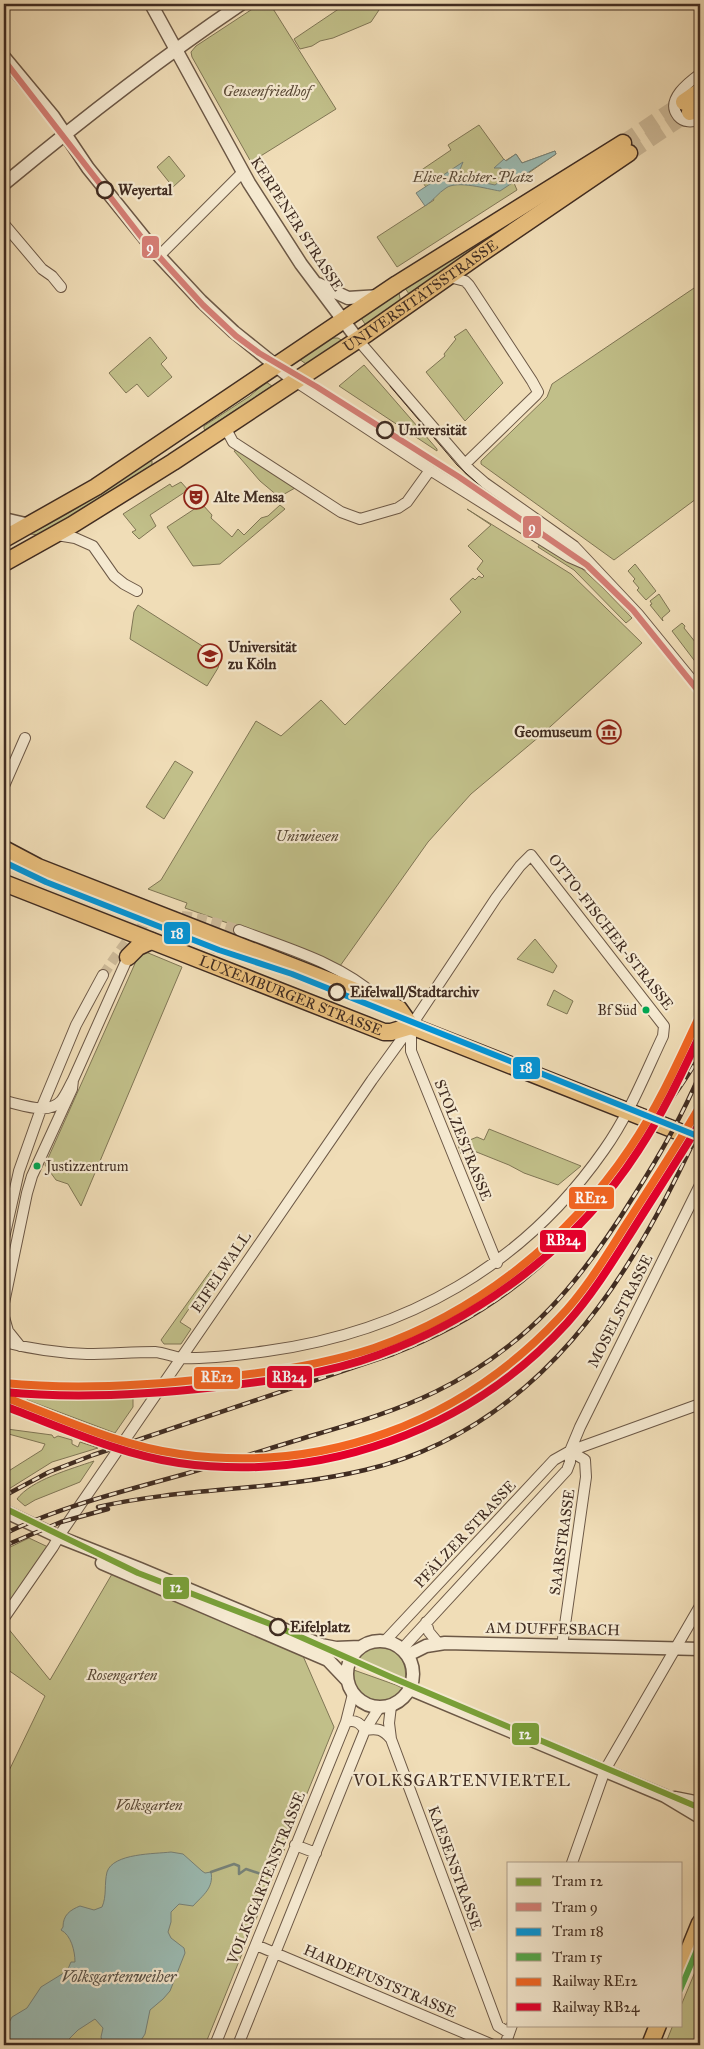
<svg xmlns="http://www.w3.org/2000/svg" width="704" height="2049" viewBox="0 0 704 2049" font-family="'IM FELL Great Primer',serif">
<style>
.green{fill:#c1bf89;stroke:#807655}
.water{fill:#9bbbb3;stroke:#778279}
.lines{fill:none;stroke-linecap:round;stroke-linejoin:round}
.stream{stroke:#778279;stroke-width:2.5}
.minor-tunnel{stroke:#cdba99;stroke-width:10;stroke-dasharray:10 5;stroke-linecap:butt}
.primary-tunnel{stroke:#cdba99;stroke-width:16;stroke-dasharray:16 8;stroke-linecap:butt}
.minor-casing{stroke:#6c5846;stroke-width:12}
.tertiary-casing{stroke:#6c5846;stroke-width:15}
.primary-casing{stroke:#402c21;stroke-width:19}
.minor{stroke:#f5e9d0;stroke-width:10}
.tertiary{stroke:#f5e9d0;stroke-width:12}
.primary{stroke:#e8be7c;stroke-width:16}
.tram{stroke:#402c21;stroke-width:1}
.rail-casing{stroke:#402c21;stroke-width:4.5}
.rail{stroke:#f5e9d0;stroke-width:2.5;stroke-dasharray:8;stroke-linecap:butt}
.rail-1-casing{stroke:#f5e9d0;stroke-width:11}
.rail-2-casing{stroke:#f5e9d0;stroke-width:11}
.rail-1{stroke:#f26522;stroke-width:8}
.rail-2{stroke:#e4002b;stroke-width:8}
.tram-1-casing{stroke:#f5e9d0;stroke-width:10}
.tram-2-casing{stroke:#f5e9d0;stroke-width:10}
.tram-3-casing{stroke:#f5e9d0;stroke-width:10}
.tram-4-casing{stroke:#f5e9d0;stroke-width:10}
.tram-1{stroke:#79a038;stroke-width:6}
.tram-2{stroke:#d57e75;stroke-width:6}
.tram-3{stroke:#0095da;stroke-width:6}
.tram-4{stroke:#53a749;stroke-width:6}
.stop-dot{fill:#f5e9d0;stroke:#402c21;stroke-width:2.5}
.bus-dot{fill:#00a651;stroke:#f5e9d0;stroke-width:2}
.labels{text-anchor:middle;stroke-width:4.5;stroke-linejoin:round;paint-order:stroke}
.bus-label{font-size:14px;fill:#402c21;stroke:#f5e9d0;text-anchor:end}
.park-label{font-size:15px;font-style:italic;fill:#5a4936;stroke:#f5e9d0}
.stop-label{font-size:15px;font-weight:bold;fill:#402c21;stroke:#f5e9d0;text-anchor:start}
.street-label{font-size:15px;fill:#402c21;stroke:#f5e9d0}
.poi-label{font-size:15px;font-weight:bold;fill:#402c21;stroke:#f5e9d0;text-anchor:start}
.neighbourhood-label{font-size:16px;letter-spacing:1px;fill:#402c21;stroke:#f5e9d0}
.water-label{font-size:16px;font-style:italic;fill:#575046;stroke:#f5e9d0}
.line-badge{stroke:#f5e9d0;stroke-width:2}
.badge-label{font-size:14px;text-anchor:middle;font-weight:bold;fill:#fff}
</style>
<rect width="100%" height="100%" fill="#f0ddb7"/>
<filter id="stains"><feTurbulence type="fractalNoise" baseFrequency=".004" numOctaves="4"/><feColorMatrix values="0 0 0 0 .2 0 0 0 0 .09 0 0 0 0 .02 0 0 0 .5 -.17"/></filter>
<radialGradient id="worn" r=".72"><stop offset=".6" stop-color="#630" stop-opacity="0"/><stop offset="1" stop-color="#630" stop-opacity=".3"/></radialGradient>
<path class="green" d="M260,4H270L336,109L251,162L192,57L191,52L196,46Z
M346,4H383L371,22L333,38L320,41L312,46L300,49L294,39Z
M479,125L505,161L516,154L522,163L555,151L556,154L514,183L517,190L397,267L377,237L434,200L417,173L451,150L448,145Z
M169,156L185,176L173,187L157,167Z
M570,183L411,297L405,288Z
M700,284V496L614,560L481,464V461L547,397L552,384Z
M399,293L401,303L367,327L361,318Z
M466,329L503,383L465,421L426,372L445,356L444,354L456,339L454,337Z
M150,337L167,358L161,364L172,377L148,397L137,384L126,393L109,373Z
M329,338H338L343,341L309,366L299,359Z
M364,365L437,449V451L339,386Z
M266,382L272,386L205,430L204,429V426L250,396Z
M237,450L295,488L279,497L260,481L234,451Z
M148,460L152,461V465L40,535L30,534C72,513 110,488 148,460Z
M181,482L188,490L150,515L156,526L139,539L132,532L136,530L123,514L170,484L172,487Z
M202,504L212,515L211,518L232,537L238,529L244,535L261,518L268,516L280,505L285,509L220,564L193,566L167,527Z
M467,509L571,574L642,643L540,736L471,794L428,842L340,966L239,927L185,908L187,903L148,889L161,880L256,721L281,736L321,700L345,725L461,612L450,599L473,578L475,580L479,576L482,578L484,576L477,569L483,561L468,546L491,525Z
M541,542L576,563L603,588L632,618L626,623L574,570L538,547Z
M635,564L656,591L646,600L637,590L639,588L633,581L635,579L628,571Z
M659,594L670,611L662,618L663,621L650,605L652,604L650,601Z
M138,605L221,658L218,668L207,686L130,639L134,612Z
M682,623L685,626L684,628L700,648V668L672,631Z
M175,761L193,772L164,819L146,807Z
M535,939L557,966L553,973L517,959Z
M141,950L182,967L81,1206L68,1184L56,1180L45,1165Z
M554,990L573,1001L567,1014L547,1005Z
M489,1129L581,1166L558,1185L524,1173L509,1165L474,1151L461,1154L458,1145L477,1137L484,1140Z
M211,1270L214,1272L180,1322L191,1329L181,1344H164L161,1340Z
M120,1392L133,1399V1407L115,1433L27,1400L29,1393L69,1395Z
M7,1429L52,1435L54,1438L58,1436L72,1440V1444L78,1447L80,1442L98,1448L52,1462L4,1492V1475L7,1472L42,1450L45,1444L5,1433Z
M94,1461L80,1482L35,1500L25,1506L17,1499C31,1480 71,1469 94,1461Z
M29,1538L48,1547L4,1611V1550Z
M112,1574L303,1656L334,1727L205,2045H4V1781L45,1696L4,1667V1632L7,1627L50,1680Z
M379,1646C398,1648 408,1662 405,1681L354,1659L365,1649Z
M351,1669L396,1685L402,1688C386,1714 346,1699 351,1669Z
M700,1960V2037L697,2045H665L673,2025H680V2008Z"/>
<path class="water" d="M555,151L556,154L500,191C487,189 457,180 446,188C438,193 433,201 425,206L416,193L463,162L459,172L463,178L495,185L503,179L501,168H494L504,159L506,161L516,154L522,163Z
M171,1852L183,1854L202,1871L205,1873L211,1872C214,1888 203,1895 193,1906L179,1904L171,1912V1922L168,1932L171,1938L184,1948L185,1953L170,1991L163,1999L150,2010L145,2034L138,2045H103L101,2037L103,2028L95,2019L78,2030L63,2045H4V2032L12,2017L27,2008L41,1987L67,1971L71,1962H75C75,1951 71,1935 61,1930L63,1927C63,1915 70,1910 80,1906L94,1910L102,1907C107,1896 104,1884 107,1872C113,1853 155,1854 171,1852Z"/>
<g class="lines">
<path class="stream" d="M211,1872L234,1864L239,1866V1874L246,1869L261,1874"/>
<path class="minor-tunnel" d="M103,975C115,958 126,939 142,926C167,905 210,921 239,930"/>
<path class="primary-tunnel" d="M623,143L684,102
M629,153L690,112"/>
<g class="minor-casing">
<path id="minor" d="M700,74C689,82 665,100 678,116C684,123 692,122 700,120
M4,224L42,269L52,276L61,287
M159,256L243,172
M449,277L465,281L469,285L532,381L538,392L536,395L465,464
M358,340L470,470L485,483L574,546L638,614L700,690
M295,381L430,470L569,557L592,567
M225,427L233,442L341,512L360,519L398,508L407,502L430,470
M57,535L75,538L93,546L114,576L124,584L137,591
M4,786L25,738
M239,930C285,948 338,962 376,996
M411,1026V1051L497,1263
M4,1101C21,1104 47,1116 61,1101C66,1095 69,1087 73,1080L128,957
M4,1238L19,1171L41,1109L76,1025L103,975
M4,1303L27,1193L32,1176L72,1089L73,1080
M4,1317L8,1331L20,1346
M4,1342C31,1349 59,1353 87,1354C110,1354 132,1352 155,1352C165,1353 173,1357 183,1358C210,1359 239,1355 267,1351C406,1332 523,1266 604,1150C629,1115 645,1074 663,1036L664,1026L531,855L520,866L496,898L409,1029L372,1080L63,1530L53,1547L4,1618
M426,1622L429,1632L439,1644
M385,1641L554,1460L570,1451L700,1404
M562,1646L586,1477L585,1460L570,1451
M402,1649L567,1470L570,1462V1451L580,1427L700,1185
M391,1706L389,1723L391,1739L498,2026L509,2033
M346,1722C355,1719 360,1723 365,1730
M365,1730C377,1728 383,1729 391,1739
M295,1845L316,1853
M572,1863L605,1770L700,1606
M256,1945L493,2045
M215,2045L346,1722L353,1694
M238,2045L365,1730L379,1708
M505,2045L512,2025"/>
</g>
<g class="tertiary-casing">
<path id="tertiary" d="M151,4L249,183L301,264L358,340
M4,57L53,116L88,168L159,256L201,301L234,332L295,381
M4,184C80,121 158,60 241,4
M318,284L348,298L380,296
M4,519L30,525
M4,1511L59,1537L140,1569L321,1645L336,1648L360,1647
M102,1563L328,1660L347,1680
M347 1674a33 33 0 1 1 66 0a33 33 0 1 1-66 0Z
M408,1655L426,1646L445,1643L700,1649
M410,1689L665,1796L700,1817
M675,1798L700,1803"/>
</g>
<g class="primary-casing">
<g id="primary">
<path d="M684,102L700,91"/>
<path d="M690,112L700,105"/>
<path d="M4,539L96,487L397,284L623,143"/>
<path id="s1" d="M4,563L72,525L173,462L368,333L479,255L629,153"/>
<path d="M4,849L38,867L391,1005L399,1009L411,1026"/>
<path id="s2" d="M4,883L384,1032H391L411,1026L700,1140"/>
<path d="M128,957L138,947L151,941"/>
<path d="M680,1972L700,1923"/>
<path d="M650,2045L658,2025"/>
</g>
</g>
<use href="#minor" class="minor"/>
<use href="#tertiary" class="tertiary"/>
<use href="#primary" class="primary"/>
<path class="tram" d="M390,386L457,465L487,492
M176,933L214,953
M691,1808L700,1813"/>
<g class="rail-casing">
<path id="rail" d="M4,1407C71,1429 141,1460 212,1463
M229,1464C364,1471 495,1410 579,1305C598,1281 614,1255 630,1230C654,1192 677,1155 700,1117
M4,1496L49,1472L93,1455L393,1354C447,1333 499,1303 542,1264C580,1229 610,1185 640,1143C660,1114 683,1086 700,1055
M98,1507C185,1487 277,1491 365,1470C540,1428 630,1280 700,1128
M4,1534C63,1505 129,1490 192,1472C233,1460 274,1447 314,1435C355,1423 396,1411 435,1392C528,1347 582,1280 635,1194C660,1155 682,1116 700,1074
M4,1546L61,1522L108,1509"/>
</g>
<use href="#rail" class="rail"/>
<g class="rail-1-casing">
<path id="rail-1" d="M4,1383C74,1390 144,1386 214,1378C268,1373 322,1365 374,1348C478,1312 569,1239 630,1148C658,1107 679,1060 700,1015
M4,1397C61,1418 119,1446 180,1454C324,1474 460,1423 559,1318C586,1290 606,1256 627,1223C652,1184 677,1146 700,1106"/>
</g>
<g class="rail-2-casing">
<path id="rail-2" d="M4,1392C75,1399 145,1395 216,1387C271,1381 326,1374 378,1355C483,1317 577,1245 638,1151C662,1115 681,1075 700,1035
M4,1406C61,1427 118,1454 179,1463C323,1483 469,1431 567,1323C593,1294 613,1261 634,1228C656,1193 679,1158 700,1123"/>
</g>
<use href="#rail-1" class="rail-1"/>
<use href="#rail-2" class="rail-2"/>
<g class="tram-1-casing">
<path id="tram-1" d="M4,1508L138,1573L278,1627L393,1678L700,1808"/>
</g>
<g class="tram-2-casing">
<path id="tram-2" d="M4,60L142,238L203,305L236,336L259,353L317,387L459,477L587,565L633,610L700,693"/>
</g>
<g class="tram-3-casing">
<path id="tram-3" d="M4,862L46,882L219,950L292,974L700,1137"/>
</g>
<g class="tram-4-casing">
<path id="tram-4" d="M680,1990L700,1943"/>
</g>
<use href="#tram-1" class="tram-1"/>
<use href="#tram-2" class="tram-2"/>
<use href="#tram-3" class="tram-3"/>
<use href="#tram-4" class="tram-4"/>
</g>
<defs>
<g id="theatre-ring" transform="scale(1.25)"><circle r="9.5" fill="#f5e9d0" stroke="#8f2418" stroke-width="1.5"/><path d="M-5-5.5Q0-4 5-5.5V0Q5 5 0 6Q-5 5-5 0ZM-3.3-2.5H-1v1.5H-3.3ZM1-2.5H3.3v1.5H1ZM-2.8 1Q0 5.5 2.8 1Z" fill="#8f2418"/></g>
<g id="university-ring" transform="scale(1.25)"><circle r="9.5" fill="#f5e9d0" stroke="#8f2418" stroke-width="1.5"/><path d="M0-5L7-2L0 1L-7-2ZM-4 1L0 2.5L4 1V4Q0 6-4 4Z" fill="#8f2418"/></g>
<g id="museum-ring" transform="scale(1.25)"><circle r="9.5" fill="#f5e9d0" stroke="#8f2418" stroke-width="1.5"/><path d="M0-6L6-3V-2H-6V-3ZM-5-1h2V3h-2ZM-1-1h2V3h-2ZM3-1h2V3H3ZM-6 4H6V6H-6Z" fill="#8f2418"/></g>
</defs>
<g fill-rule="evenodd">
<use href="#theatre-ring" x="196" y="497"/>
<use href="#university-ring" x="210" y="656"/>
<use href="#museum-ring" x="609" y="732"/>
</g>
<g class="stop-dot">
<circle cx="105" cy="190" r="8"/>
<circle cx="385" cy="430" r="8"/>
<circle cx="337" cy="992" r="8"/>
<circle cx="278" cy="1627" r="8"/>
</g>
<g class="bus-dot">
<circle cx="646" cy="1010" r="4.5"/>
<circle cx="37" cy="1166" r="4.5"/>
</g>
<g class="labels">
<g class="bus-label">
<text x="637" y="1015">Bf Süd</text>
<text x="46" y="1171" text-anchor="start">Justizzentrum</text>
</g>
<g class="park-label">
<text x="267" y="96">Geusenfriedhof</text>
<text x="473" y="182">Elise-Richter-Platz</text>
<text x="307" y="841">Uniwiesen</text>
<text x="122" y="1680">Rosengarten</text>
<text x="149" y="1810">Volksgarten</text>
</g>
<g class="stop-label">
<text x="118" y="195">Weyertal</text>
<text x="398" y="435">Universität</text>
<text x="350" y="997">Eifelwall/Stadtarchiv</text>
<text x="290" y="1632">Eifelplatz</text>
</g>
<g class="street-label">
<text transform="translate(297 224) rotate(57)" y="5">KERPENER STRASSE</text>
<text dy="5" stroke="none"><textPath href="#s1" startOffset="495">UNIVERSITÄTSSTRASSE</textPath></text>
<text transform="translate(611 932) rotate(52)" y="5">OTTO-FISCHER-STRASSE</text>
<text dy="5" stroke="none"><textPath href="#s2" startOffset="308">LUXEMBURGER STRASSE</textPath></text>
<text transform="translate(463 1140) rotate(68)" y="5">STOLZESTRASSE</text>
<text transform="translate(221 1272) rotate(-56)" y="5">EIFELWALL</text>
<text transform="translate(620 1311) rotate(-63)" y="5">MOSELSTRASSE</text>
<text transform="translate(465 1534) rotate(-47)" y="5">PFÄLZER STRASSE</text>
<text transform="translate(562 1542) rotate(-82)" y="5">SAARSTRASSE</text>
<text transform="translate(553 1629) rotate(1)" y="5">AM DUFFESBACH</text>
<text transform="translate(455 1868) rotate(70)" y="5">KAESENSTRASSE</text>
<text transform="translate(266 1878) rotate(-68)" y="5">VOLKSGARTENSTRASSE</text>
<text transform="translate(380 1981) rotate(23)" y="5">HARDEFUSTSTRASSE</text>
</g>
<g class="poi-label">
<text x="214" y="502">Alte Mensa</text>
<text x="228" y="652">Universität<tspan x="228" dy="17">zu Köln</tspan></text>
<text x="592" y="737" text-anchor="end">Geomuseum</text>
</g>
<g class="neighbourhood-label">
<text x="462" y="1786">VOLKSGARTENVIERTEL</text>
</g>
<g class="water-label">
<text x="119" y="1982">Volksgartenweiher</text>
</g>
</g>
<g class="line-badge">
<rect x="141" y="235" width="19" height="24" rx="5" fill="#d57e75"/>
<rect x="522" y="515" width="20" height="24" rx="5" fill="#d57e75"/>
<rect x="163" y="921" width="28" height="24" rx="5" fill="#0095da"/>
<rect x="512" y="1056" width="29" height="24" rx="5" fill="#0095da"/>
<rect x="568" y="1186" width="47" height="24" rx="5" fill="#f26522"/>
<rect x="539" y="1229" width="48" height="24" rx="5" fill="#e4002b"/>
<rect x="266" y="1365" width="47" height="24" rx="5" fill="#e4002b"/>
<rect x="193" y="1366" width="48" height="24" rx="5" fill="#f26522"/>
<rect x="162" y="1576" width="28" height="24" rx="5" fill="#79a038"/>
<rect x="511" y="1722" width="29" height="24" rx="5" fill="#79a038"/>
</g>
<g class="badge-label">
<text x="150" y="252">9</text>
<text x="532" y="532">9</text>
<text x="177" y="938">18</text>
<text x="526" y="1072">18</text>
<text x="591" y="1203">RE12</text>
<text x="563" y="1245">RB24</text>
<text x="289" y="1382">RB24</text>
<text x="217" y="1382">RE12</text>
<text x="176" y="1592">12</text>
<text x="525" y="1739">12</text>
</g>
<rect width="704" height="2049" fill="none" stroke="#f0ddb7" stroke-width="20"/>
<rect x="5" y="5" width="694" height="2039" fill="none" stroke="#402c21" stroke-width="2.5"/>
<rect x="10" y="10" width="684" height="2029" fill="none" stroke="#402c21"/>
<rect x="507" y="1862" width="175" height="165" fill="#f5e9d0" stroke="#ad9d8a"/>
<rect x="516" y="1878" width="25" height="8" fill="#79a038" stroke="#ad9d8a"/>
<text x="552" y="1886" font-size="15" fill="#402c21">Tram 12</text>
<rect x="516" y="1903" width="25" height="8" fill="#d57e75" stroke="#ad9d8a"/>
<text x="552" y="1912" font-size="15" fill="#402c21">Tram 9</text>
<rect x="516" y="1928" width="25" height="8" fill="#0095da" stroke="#ad9d8a"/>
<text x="552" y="1936" font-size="15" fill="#402c21">Tram 18</text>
<rect x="516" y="1953" width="25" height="8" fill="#53a749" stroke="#ad9d8a"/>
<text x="552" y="1962" font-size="15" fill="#402c21">Tram 15</text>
<rect x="516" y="1978" width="25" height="8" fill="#f26522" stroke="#ad9d8a"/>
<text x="552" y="1986" font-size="15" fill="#402c21">Railway RE12</text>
<rect x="516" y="2003" width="25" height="8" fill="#e4002b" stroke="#ad9d8a"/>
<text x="552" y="2012" font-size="15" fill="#402c21">Railway RB24</text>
<rect width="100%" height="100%" filter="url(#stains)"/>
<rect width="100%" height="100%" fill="url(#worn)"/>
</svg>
